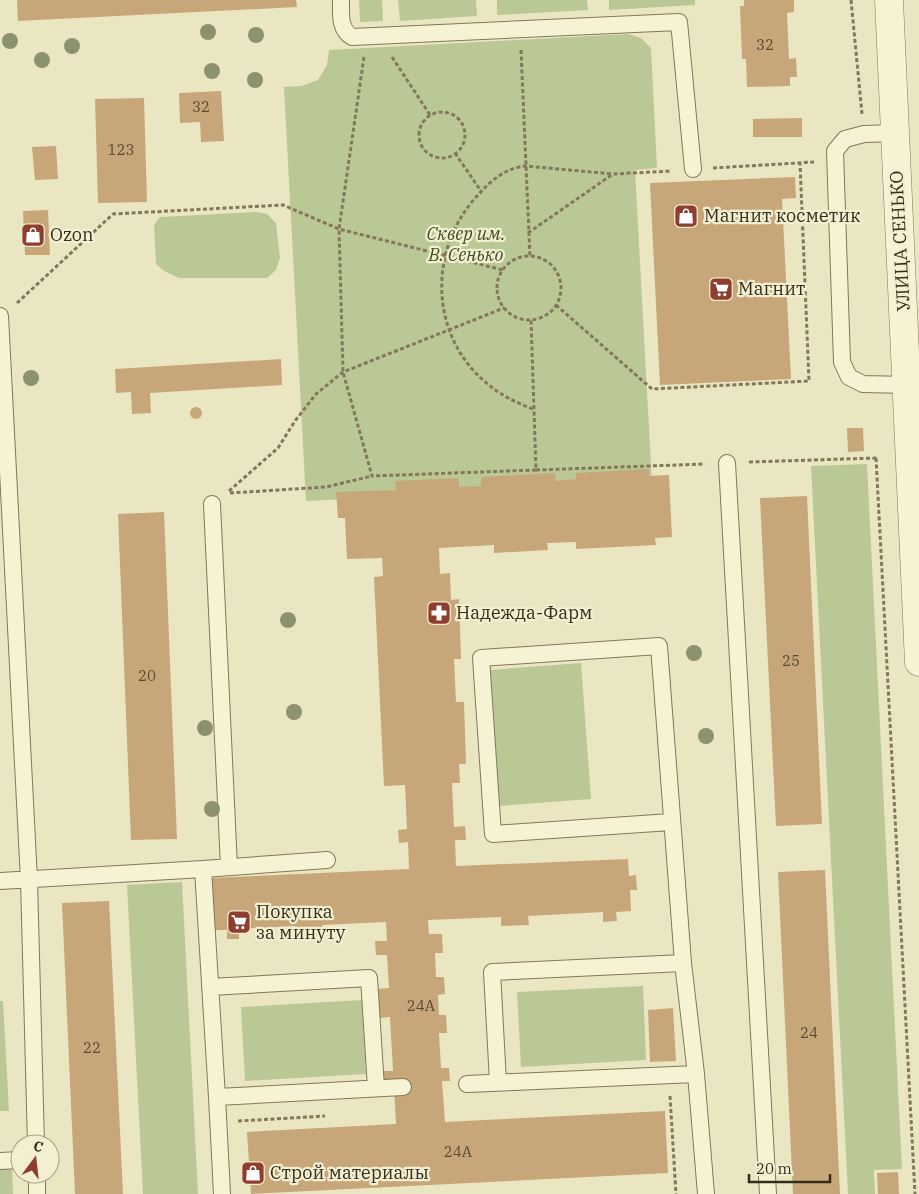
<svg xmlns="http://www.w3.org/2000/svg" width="919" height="1194" viewBox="0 0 919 1194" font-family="'IBM Plex Serif',serif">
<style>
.green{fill:#bac896}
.building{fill:#c7a779}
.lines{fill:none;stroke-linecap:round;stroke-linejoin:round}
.service-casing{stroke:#84775a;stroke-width:18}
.tertiary-casing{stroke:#84775a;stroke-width:29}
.path{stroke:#84775a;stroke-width:3;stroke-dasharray:4 2.5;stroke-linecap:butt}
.service{stroke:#f6f2d4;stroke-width:16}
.tertiary{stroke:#f6f2d4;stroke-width:28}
.tree{fill:#8c936c}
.labels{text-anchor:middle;stroke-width:4.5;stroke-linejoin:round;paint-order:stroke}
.number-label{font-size:15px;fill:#594b34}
.poi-label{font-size:18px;fill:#342c1d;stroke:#f3efd1;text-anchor:start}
.park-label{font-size:18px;font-style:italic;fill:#3e4f25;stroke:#f3efd1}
.street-label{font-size:18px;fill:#342c1d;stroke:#f3efd1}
</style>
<rect width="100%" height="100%" fill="#ebe6c2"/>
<path class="green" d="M359,0H382L383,21L360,22Z
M398,0H476L477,16L400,21Z
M497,0H587L588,10L497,15Z
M609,0H695V5L609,10Z
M628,34L641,38L651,48L657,168L635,170L652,483L306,501L284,87L301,86L318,80L327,65L329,50Z
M258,212L267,214L276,223L280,258L276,270L267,278H179L164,271L156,264L154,225L160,217Z
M867,464L902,1169L874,1170L875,1194H848L811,466Z
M581,663L591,799L499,806L489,670Z
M182,882L198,1194H143L127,885Z
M643,986L646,1060L521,1067L517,992Z
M362,1000L366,1074L245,1081L241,1007Z
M0,1001H3L9,1111H0Z
M12,1166L13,1194H0V1167Z"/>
<path class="building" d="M17,0H296L297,7L18,21Z
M744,0H794V12L787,13L789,59L796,58L797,77H790V86L747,87L746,59H742L741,32L740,6H744Z
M221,91L224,141L201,142L200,122L180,123L179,93Z
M144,98L147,202L98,203L95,99Z
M802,118V137H753V119Z
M56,146L58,179L35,180L32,147Z
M795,177L796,198L782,199L791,379L660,385L650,183Z
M48,210L50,255H25L23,211Z
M281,359L282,385L150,393L151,413L132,414L131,392L116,393L115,369Z
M190 413a6 6 0 1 1 12 0a6 6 0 1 1-12 0Z
M847,428H863L864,451L848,452Z
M649,469V476L669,475L672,537L655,538L656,545L576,549V542L547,543L548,550L494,553V545L439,548L440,574L450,573L451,600L459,599L461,659H454L456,702H464L466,764H459L460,783H452L454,827L465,826L466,840H455L456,866L628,859L629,876L636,875L637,890H630L631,911L616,912L617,921L603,922V912L528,916L529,925L501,926V917L428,920L429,934H442L443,953H435L436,977H444L445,994L438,995L439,1015H446L447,1033H439L441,1068H449L450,1081H442L445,1122L665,1111L668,1173L251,1194L247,1132L396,1124L394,1087L382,1088L381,1071H393L390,1017L379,1018L377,989L389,988L387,955H376L375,941H387L386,922L322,925L323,935L296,936L295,926L239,929V939H227V930H211L210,878L409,869L408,842L399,843L398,830L407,829L405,785L384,786L374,577L383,576L382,558L347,559L345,518H338L336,492L396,490L395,481L459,478V487L481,486V477L555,473L556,481L576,479V473Z
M807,496L822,824L776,826L760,498Z
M164,512L177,839L131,840L118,514Z
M825,870L840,1194H793L778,872Z
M109,901L123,1194H75L62,903Z
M673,1008L676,1061L650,1062L648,1010Z
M898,1172L899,1194H878L877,1173Z"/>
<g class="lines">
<g class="service-casing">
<path id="service" d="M341,0C341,14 339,29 352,37L679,22L693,169
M895,133L864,134L845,139L835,151L842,362L849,377L863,384L907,385
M0,316L29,880L36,1144
M727,463L768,1194
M212,504L229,867
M671,822L493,834L481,658L659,646L683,963L696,1074
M0,881L203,869
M210,987L369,978L376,1088
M498,1082L492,972L683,963
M467,1084L696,1074L706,1194
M217,1097L203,869L327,860
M0,1161L20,1160
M37,1174V1194
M222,1194L217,1097L403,1087"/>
</g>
<g class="tertiary-casing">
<path id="tertiary" d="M889,0L919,662"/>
</g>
<path class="path" d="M851,0L862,114
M521,50L530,257
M364,57L339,229L343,372L372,476L536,470L531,320
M392,57L430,115
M419 135a23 23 0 1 1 46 0a23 23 0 1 1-46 0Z
M455,153L481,191
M713,168L814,162
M528,233L613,174L672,171
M497 288a32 32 0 1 1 64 0a32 32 0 1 1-64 0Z
M17,303L113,214L283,205L339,229L503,270
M556,305L652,389L809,381L800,163
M533,409C517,403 502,396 489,385C429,338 427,249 478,195C490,181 507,167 526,166L613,174
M876,458L915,1194
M749,462L877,458
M536,470L705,464
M229,491L278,448L295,421L316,394L343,372L504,308
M230,493L326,487L372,476
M670,1096L676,1194
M238,1121L325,1116"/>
<use href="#service" class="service"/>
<use href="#tertiary" class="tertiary"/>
</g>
<g class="tree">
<circle cx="208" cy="32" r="8"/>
<circle cx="256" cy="35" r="8"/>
<circle cx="10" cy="41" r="8"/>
<circle cx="72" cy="46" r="8"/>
<circle cx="42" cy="60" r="8"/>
<circle cx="212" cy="71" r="8"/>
<circle cx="255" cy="80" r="8"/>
<circle cx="31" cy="378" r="8"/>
<circle cx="288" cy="620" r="8"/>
<circle cx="694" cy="653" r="8"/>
<circle cx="294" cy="712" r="8"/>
<circle cx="205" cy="728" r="8"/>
<circle cx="706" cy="736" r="8"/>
<circle cx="212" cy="809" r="8"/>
</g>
<defs>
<g id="shop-square" transform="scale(1.25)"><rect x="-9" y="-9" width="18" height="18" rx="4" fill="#8f3d2e" stroke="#f3efd1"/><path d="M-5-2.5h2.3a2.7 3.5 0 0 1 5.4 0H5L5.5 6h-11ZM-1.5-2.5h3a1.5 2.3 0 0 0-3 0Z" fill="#fff"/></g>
<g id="supermarket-square" transform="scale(1.25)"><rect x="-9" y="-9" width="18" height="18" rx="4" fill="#8f3d2e" stroke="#f3efd1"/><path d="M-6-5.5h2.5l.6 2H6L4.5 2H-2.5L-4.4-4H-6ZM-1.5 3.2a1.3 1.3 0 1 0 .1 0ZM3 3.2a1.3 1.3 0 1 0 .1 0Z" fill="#fff"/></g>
<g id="pharmacy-square" transform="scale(1.25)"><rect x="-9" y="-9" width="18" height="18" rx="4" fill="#8f3d2e" stroke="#f3efd1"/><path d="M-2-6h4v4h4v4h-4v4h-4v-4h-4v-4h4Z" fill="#fff"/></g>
</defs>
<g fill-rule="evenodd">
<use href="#shop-square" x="686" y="216"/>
<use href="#shop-square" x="33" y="235"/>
<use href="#supermarket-square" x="721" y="289"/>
<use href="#pharmacy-square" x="439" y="613"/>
<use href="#supermarket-square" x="239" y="922"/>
<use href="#shop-square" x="253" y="1173"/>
</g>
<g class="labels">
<g class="number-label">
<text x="765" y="50">32</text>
<text x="201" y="112">32</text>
<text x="121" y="155">123</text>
<text x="791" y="666">25</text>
<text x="147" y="681">20</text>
<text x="421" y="1011">24А</text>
<text x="809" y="1038">24</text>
<text x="92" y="1053">22</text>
<text x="458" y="1157">24А</text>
</g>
<g class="poi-label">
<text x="704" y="222">Магнит косметик</text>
<text x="50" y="241">Ozon</text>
<text x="738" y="295">Магнит</text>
<text x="456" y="619">Надежда-Фарм</text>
<text x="256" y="918">Покупка<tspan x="256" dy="21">за минуту</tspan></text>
<text x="270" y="1179">Строй материалы</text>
</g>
<g class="park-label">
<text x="466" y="240">Сквер им.<tspan x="466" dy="21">В. Сенько</tspan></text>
</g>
<g class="street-label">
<text transform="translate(900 241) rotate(-93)" y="6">УЛИЦА СЕНЬКО</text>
</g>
</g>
<g transform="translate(35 1159) rotate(15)"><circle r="24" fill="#f3efd1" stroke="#a7a189"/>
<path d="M0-4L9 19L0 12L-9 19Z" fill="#8f3d2e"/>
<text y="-8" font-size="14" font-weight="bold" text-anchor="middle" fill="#342c1d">С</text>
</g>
<path d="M749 1174v8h81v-8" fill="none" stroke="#342c1d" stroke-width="2.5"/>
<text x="756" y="1174" font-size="15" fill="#342c1d" stroke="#f3efd1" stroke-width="4" paint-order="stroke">20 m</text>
</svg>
